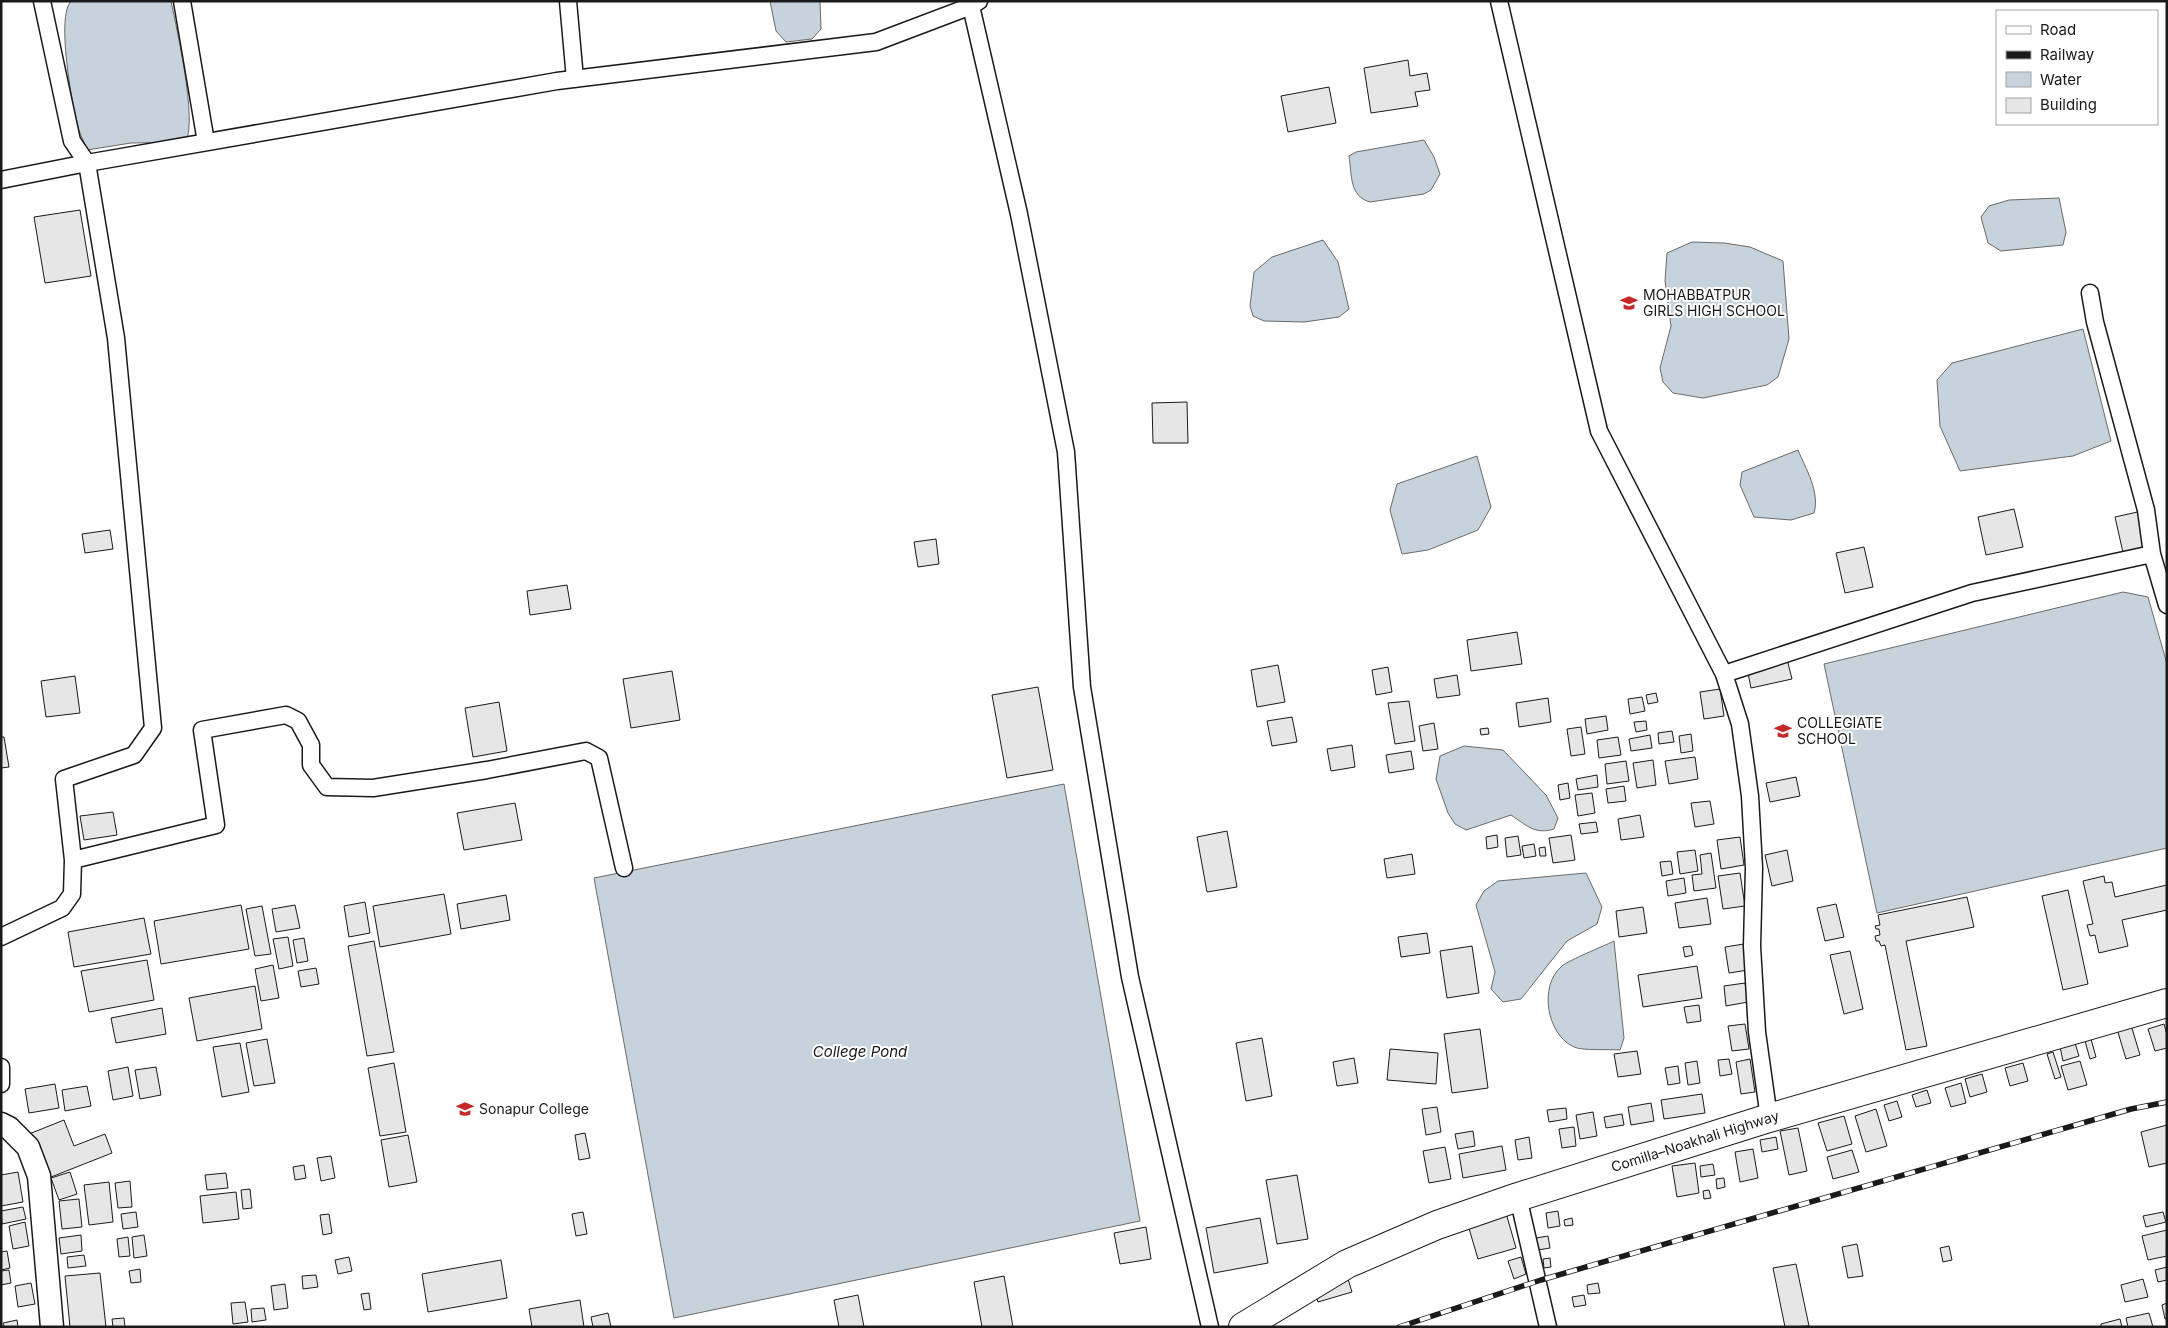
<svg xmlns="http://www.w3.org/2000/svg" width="2168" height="1328" viewBox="0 0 2168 1328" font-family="Inter,sans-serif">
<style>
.water{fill:#c6d2dc;stroke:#6a6a6a}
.building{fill:#e6e6e6;stroke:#1a1a1a}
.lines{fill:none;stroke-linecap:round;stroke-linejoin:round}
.street-casing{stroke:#1a1a1a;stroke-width:19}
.secondary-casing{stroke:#1a1a1a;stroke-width:25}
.highway-casing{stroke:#1a1a1a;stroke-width:30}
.street{stroke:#fff;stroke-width:16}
.secondary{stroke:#fff;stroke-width:22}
.highway{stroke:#fff;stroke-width:28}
.rail-casing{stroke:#1a1a1a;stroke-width:5.5}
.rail{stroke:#fff;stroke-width:4;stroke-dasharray:11;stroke-linecap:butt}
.labels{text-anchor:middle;stroke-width:4;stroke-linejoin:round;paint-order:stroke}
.poi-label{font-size:14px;fill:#1a1a1a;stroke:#fff;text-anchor:start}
.street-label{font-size:14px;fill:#1a1a1a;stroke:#fff}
.water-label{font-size:15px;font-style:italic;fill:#1a1a1a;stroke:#fff}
</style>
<rect width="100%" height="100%" fill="#fff"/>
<path class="water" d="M71,1H171C177,31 197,117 186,142L131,143L87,150C84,141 79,133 77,124C72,102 56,17 71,1Z
M770,1H820L821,29L812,39L786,42L776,31Z
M1424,140L1434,157L1440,174L1431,190L1424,194L1370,202C1349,196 1352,175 1349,156L1356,152Z
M2059,198L2066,232L2063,245L2001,251L1988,243L1981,217L1989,206L2009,200Z
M1323,240L1338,262L1349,309L1339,317L1304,322L1264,321L1253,316L1250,306L1254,272L1272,257Z
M1692,242L1724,243L1750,247L1783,261L1789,339L1778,377L1767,385L1703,398L1673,393L1663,382L1660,368L1671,326L1665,281L1667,253Z
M2083,329L2111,441L2073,456L1960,471L1940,426L1937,380L1952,363Z
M1798,450C1806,469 1820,492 1814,513L1791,520L1754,517L1740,485L1742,472Z
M1477,456L1491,507L1478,530L1428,550L1402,554L1390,510L1397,484Z
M2123,592L2148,597L2167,664V848L1877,913L1824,664Z
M1464,746L1503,750L1546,795L1558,818L1554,829C1535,835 1526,825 1511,815L1466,830L1455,824L1448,813L1436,779L1440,756Z
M1064,784L1140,1221L674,1318L594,878Z
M1586,873L1602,907L1597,924L1567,941L1521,999L1503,1002L1491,989L1495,972L1476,905L1484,891L1498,881Z
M1614,941L1624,1038L1620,1050C1609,1049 1583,1051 1574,1047C1547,1035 1538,986 1562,966C1571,959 1602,947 1614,941Z"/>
<path class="building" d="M1408,60L1410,76L1427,73L1430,90L1415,92L1418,106L1371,113L1364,68Z
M1329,87L1336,123L1288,132L1281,96Z
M80,210L91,276L45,283L34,217Z
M1187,402L1188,443H1153L1152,403Z
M2014,509L2023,547L1986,555L1978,517Z
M2142,511L2151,551L2124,557L2115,517Z
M110,530L113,549L85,553L82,534Z
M936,539L939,564L918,567L914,542Z
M1864,547L1873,587L1845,593L1836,553Z
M567,585L571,609L530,615L527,591Z
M1517,632L1522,664L1471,671L1467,640Z
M1787,659L1792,679L1751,688L1747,668Z
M1278,665L1285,702L1257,707L1251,670Z
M1388,667L1392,692L1376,695L1372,670Z
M672,671L680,720L631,728L623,679Z
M1457,675L1460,695L1437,698L1434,679Z
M75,676L80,713L46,717L41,681Z
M1038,687L1053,770L1007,778L992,695Z
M1720,689L1724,716L1704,719L1700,692Z
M1656,693L1658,702L1648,704L1646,695Z
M1642,697L1645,711L1630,714L1628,699Z
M1548,698L1551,722L1519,727L1516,703Z
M1409,701L1415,741L1395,744L1388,703Z
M499,702L507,751L473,757L465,708Z
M1606,716L1608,730L1587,734L1585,719Z
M1292,717L1297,742L1272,746L1267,721Z
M1646,721L1647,730L1636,732L1634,722Z
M1434,723L1438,749L1423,751L1419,726Z
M1581,727L1585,754L1571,756L1567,729Z
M1488,728L1489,734L1481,735L1480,729Z
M1672,731L1674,742L1659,744L1658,733Z
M1691,734L1693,751L1681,753L1679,736Z
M1650,735L1652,748L1631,751L1629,739Z
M1,737H4L9,767L1,768Z
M1618,737L1621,755L1599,758L1597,740Z
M1352,745L1355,767L1331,771L1327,749Z
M1411,751L1414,769L1389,773L1386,755Z
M1695,757L1698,779L1669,784L1665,761Z
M1653,760L1656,785L1637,788L1633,763Z
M1626,761L1629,781L1607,784L1605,764Z
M1597,775L1598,787L1578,790L1576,779Z
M1796,777L1800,796L1770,802L1766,783Z
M1568,783L1570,798L1560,800L1558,785Z
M1624,786L1626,801L1608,803L1606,789Z
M1592,793L1595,813L1578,816L1575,795Z
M1710,801L1714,824L1695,827L1691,803Z
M515,803L522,840L464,850L457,813Z
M113,812L117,835L84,840L80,816Z
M1640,815L1644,837L1621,840L1618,819Z
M1596,822L1598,832L1581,834L1579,824Z
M1227,831L1237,887L1207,892L1197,837Z
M1497,835L1498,847L1487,849L1486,837Z
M1571,835L1575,860L1553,863L1549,838Z
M1518,836L1521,855L1507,857L1505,838Z
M1740,837L1744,865L1721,869L1717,840Z
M1534,844L1536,856L1524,858L1522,846Z
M1545,847L1546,856H1540L1539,848Z
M1695,850L1698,871L1680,874L1677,852Z
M1787,850L1793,881L1772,886L1765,855Z
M1711,853L1716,888L1694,891L1692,875L1702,874L1700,855Z
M1412,854L1415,874L1387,878L1384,859Z
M1671,861L1673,874L1662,876L1660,862Z
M1740,873L1745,906L1723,909L1718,876Z
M2104,876L2105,883L2112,882L2115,897L2167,885V910L2122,920L2128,946L2099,953L2095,935L2090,936L2087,925L2093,924L2083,881Z
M1684,878L1686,893L1668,896L1666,881Z
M2068,890L2088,984L2063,990L2042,896Z
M444,894L451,934L380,947L373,906Z
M506,895L510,920L461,929L457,904Z
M1967,897L1974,927L1906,941L1927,1046L1906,1050L1885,945L1881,946L1879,941H1876L1875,936L1880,935L1879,929H1876L1875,926L1880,925L1878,915Z
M1707,898L1711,924L1679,928L1675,903Z
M365,902L370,933L349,937L344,906Z
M1836,904L1844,937L1825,941L1817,908Z
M241,905L249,949L161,964L154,921Z
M295,905L300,928L276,932L272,909Z
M262,906L271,954L255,956L246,909Z
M1643,907L1647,933L1619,937L1616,911Z
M144,918L151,954L74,967L68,932Z
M1427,933L1430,953L1401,957L1398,937Z
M288,937L293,966L279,969L273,939Z
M304,938L308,961L297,963L293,940Z
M374,941L394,1052L367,1056L348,946Z
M1744,944L1748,970L1729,973L1725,947Z
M1472,946L1479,993L1447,998L1440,951Z
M1691,946L1693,955L1685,957L1683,947Z
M1850,951L1863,1009L1844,1014L1830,955Z
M147,960L154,1000L89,1012L81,971Z
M273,965L279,998L261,1001L255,969Z
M1697,966L1702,998L1643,1007L1638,975Z
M316,968L319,984L301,987L298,971Z
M1745,983L1748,1002L1726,1006L1724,986Z
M255,986L262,1029L197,1041L189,998Z
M1699,1005L1701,1021L1687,1023L1684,1007Z
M162,1008L166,1034L116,1043L111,1018Z
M1745,1024L1749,1049L1732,1051L1728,1026Z
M2164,1024L2167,1035V1048L2155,1051L2148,1029Z
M2131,1025L2140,1055L2126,1059L2117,1029Z
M1480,1029L1488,1088L1452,1093L1444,1034Z
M1262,1038L1272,1096L1246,1101L1236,1043Z
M267,1039L275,1083L254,1086L246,1043Z
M2091,1039L2096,1057L2090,1059L2085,1041Z
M240,1043L249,1092L222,1097L213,1047Z
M2075,1043L2079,1056L2063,1061L2060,1047Z
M1390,1049L1438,1053L1436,1084L1387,1080Z
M1637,1051L1641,1074L1618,1077L1614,1054Z
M2053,1052L2061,1077L2055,1079L2047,1054Z
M1354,1058L1358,1083L1337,1086L1333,1062Z
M1729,1059L1732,1074L1720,1076L1718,1060Z
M1750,1059L1755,1092L1741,1094L1736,1062Z
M1697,1061L1700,1083L1688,1085L1685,1063Z
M2080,1061L2087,1085L2068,1090L2061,1066Z
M394,1063L406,1132L380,1136L368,1068Z
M2023,1063L2028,1081L2010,1086L2005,1068Z
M1678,1066L1680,1083L1668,1085L1665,1068Z
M128,1067L133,1096L113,1100L108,1071Z
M156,1067L161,1095L140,1099L135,1070Z
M1982,1074L1987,1092L1970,1097L1965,1079Z
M1961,1083L1966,1103L1951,1107L1945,1088Z
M55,1084L59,1108L29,1113L25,1089Z
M87,1086L91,1106L65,1111L62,1090Z
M1927,1090L1931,1103L1916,1107L1912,1095Z
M1702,1094L1705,1113L1664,1119L1661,1100Z
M1897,1101L1902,1117L1889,1121L1884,1105Z
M1651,1103L1654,1121L1631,1125L1628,1107Z
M1437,1107L1441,1132L1426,1135L1422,1109Z
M1566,1108L1567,1119L1549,1122L1547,1110Z
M1876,1109L1887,1146L1866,1152L1855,1116Z
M1593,1112L1597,1136L1580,1139L1576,1115Z
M1622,1114L1624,1125L1606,1128L1604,1117Z
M1844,1116L1852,1144L1827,1151L1818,1123Z
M64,1120L74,1146L105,1134L112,1153L46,1179L29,1134Z
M2167,1125V1163L2149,1167L2141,1132Z
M1574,1127L1576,1146L1562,1148L1559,1129Z
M1798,1128L1807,1171L1789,1175L1780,1131Z
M1473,1131L1475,1146L1458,1149L1455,1134Z
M585,1133L590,1158L579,1160L575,1135Z
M408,1135L417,1182L389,1187L381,1140Z
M1529,1137L1532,1158L1518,1160L1515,1140Z
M1776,1137L1778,1149L1762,1152L1760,1140Z
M1502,1146L1506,1170L1463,1178L1459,1154Z
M1445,1147L1451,1179L1429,1183L1423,1151Z
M1753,1149L1758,1178L1740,1182L1735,1152Z
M1852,1150L1859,1172L1833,1179L1827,1157Z
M331,1156L335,1178L321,1181L317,1158Z
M1695,1163L1699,1193L1677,1197L1672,1166Z
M1713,1164L1715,1175L1701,1177L1700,1166Z
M304,1165L306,1178L295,1180L293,1167Z
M18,1172L23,1202L1,1206V1175Z
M70,1172L77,1194L59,1200L51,1178Z
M226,1173L228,1188L207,1190L205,1175Z
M1297,1175L1308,1239L1277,1244L1266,1180Z
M1724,1178L1725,1187L1717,1189L1716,1179Z
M130,1181L132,1207L118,1208L115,1183Z
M109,1182L113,1222L89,1225L84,1185Z
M250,1189L252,1208L243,1209L241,1190Z
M1709,1190L1711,1198L1704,1199L1703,1191Z
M236,1192L239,1219L203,1223L200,1196Z
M79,1199L82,1227L62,1229L59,1201Z
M23,1207L26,1219L2,1224L1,1211Z
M1558,1211L1560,1226L1548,1228L1546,1213Z
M136,1212L138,1227L123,1229L121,1214Z
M583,1212L587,1234L576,1236L572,1214Z
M2163,1212L2166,1222L2146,1227L2143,1216Z
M1506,1213L1516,1248L1478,1259L1468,1225Z
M329,1214L332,1233L323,1235L320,1215Z
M1260,1218L1268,1263L1214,1273L1206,1228Z
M1572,1218L1573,1225L1565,1226L1564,1220Z
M25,1222L29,1246L13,1249L9,1226Z
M1146,1227L1151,1259L1120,1264L1114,1233Z
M2167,1230V1256L2148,1260L2142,1236Z
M81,1235L82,1251L61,1254L59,1238Z
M144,1235L147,1256L134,1258L132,1237Z
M1548,1236L1550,1248L1538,1250L1536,1238Z
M128,1237L130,1256L119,1257L117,1239Z
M1857,1244L1863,1276L1848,1278L1842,1247Z
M1949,1246L1952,1260L1943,1262L1940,1248Z
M7,1251L10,1268L1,1270V1252Z
M84,1255L86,1266L68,1268L67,1257Z
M349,1257L352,1271L338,1274L335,1260Z
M1521,1257L1526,1274L1514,1279L1508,1261Z
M1550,1258L1551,1267L1544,1268L1543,1259Z
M501,1260L507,1298L428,1312L422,1274Z
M1796,1264L1809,1326L1785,1327L1773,1268Z
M2167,1267V1280L2158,1282L2155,1270Z
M140,1269L141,1282L131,1283L129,1271Z
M9,1270L11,1283L1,1285V1271Z
M100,1273L106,1327H70L65,1276Z
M316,1275L318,1287L303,1289L302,1276Z
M1004,1276L1013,1327H982L974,1282Z
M1348,1279L1352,1292L1318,1302L1314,1289Z
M2143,1279L2148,1297L2125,1302L2121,1285Z
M31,1283L35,1304L18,1307L15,1286Z
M1598,1283L1600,1293L1588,1294L1587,1285Z
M285,1284L288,1308L274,1310L271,1286Z
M369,1293L371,1309L364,1310L361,1294Z
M858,1295L864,1327H839L834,1300Z
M1584,1295L1586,1305L1574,1307L1572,1297Z
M580,1300L584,1327H532L529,1309Z
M245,1302L248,1322L233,1324L231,1303Z
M2167,1303V1319H2165L2162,1305Z
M264,1308L266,1320L252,1322L251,1309Z
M608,1313L611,1327H593L591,1317Z
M2149,1313L2153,1327H2128L2126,1318Z
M124,1318L125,1327H113L112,1319Z
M2120,1319L2122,1327H2101V1324Z
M17,1320L18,1327H4L3,1323Z"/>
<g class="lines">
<g class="street-casing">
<path id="street" d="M182,1L206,142
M568,1L575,79
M1499,1L1599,431L1724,674L1740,724L1750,796L1754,868L1752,946L1757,1032L1769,1118
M971,6L1019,214L1066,452L1082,687L1130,977L1210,1327
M1,180L87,163L557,81L876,42L971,6L979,1
M2090,293L2095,322L2146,510L2152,554L2167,605
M1724,674L1972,593L2152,554
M73,860L216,825L202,730L286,715L298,721L311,745V765L327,787L373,788L487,770L586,751L599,758L624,868
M1,937L62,908L72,894L73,860L64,779L134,755L153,728L116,338L87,163L72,141L42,1
M1,1067V1084
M1518,1197L1548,1327"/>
</g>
<g class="secondary-casing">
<path id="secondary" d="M1,1124L9,1128L28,1147L39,1176L52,1327"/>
</g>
<g class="highway-casing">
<g id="highway">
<path id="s1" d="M1243,1327L1347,1264L1437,1225L1518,1197L1769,1118L2167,1003"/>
</g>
</g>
<use href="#street" class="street"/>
<use href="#secondary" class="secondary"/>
<use href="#highway" class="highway"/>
<g class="rail-casing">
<path id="rail" d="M1399,1327L1541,1280L2131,1109L2167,1102"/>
</g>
<use href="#rail" class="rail"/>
</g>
<defs>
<g id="school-bare" transform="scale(1.35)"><path d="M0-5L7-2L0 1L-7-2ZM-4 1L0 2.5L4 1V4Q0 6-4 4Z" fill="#c62828" stroke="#fff" stroke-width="2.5" paint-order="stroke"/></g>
<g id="university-bare" transform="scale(1.35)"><path d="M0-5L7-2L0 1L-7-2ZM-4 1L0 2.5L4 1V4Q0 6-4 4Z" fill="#c62828" stroke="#fff" stroke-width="2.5" paint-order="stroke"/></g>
</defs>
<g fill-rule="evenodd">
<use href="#school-bare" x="1629" y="303"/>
<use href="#school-bare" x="1783" y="731"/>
<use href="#university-bare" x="465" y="1109"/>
</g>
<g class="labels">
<g class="poi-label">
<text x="1643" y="300">MOHABBATPUR<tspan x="1643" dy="16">GIRLS HIGH SCHOOL</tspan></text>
<text x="1797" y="728">COLLEGIATE<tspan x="1797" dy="16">SCHOOL</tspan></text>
<text x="479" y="1114">Sonapur College</text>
</g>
<g class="street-label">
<text dy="5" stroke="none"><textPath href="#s1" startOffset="491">Comilla–Noakhali Highway</textPath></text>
</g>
<g class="water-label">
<text x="860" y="1057">College Pond</text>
</g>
</g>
<rect width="2168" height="1328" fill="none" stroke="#1a1a1a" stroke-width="5"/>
<rect x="1996" y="10" width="162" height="115" fill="#ffffff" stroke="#a3a3a3"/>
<rect x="2006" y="26" width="25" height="8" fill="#ffffff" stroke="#a3a3a3"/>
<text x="2040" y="35" font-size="15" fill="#1a1a1a">Road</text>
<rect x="2006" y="51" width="25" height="8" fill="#1a1a1a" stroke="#a3a3a3"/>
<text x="2040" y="60" font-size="15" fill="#1a1a1a">Railway</text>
<rect x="2006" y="72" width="25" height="15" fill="#c6d2dc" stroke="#a3a3a3"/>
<text x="2040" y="85" font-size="15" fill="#1a1a1a">Water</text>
<rect x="2006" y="98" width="25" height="15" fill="#e6e6e6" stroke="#a3a3a3"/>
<text x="2040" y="110" font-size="15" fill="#1a1a1a">Building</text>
</svg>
